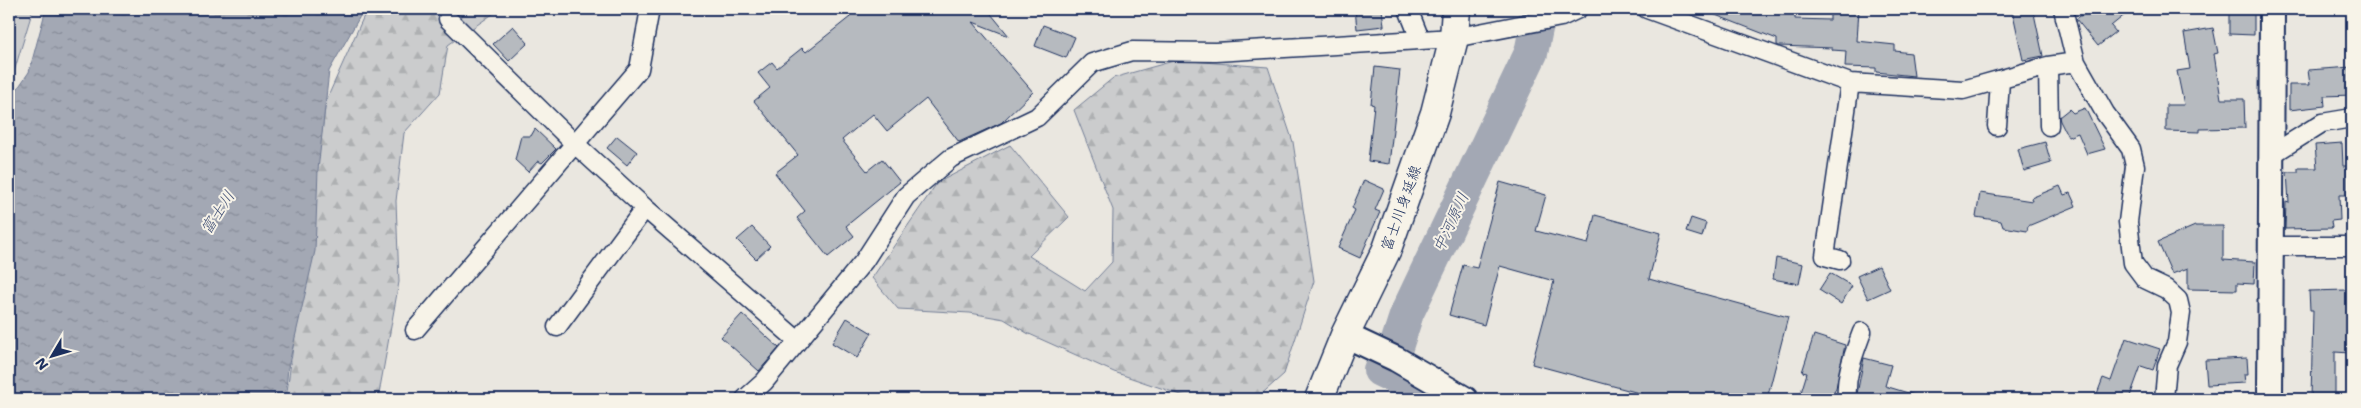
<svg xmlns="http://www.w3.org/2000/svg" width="2361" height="408" viewBox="0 0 2361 408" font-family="'Shantell Sans','Klee One',sans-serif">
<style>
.grass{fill:#cbcccd;stroke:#737e96}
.forest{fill:url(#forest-firs);stroke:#737e96}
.water{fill:url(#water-ripples);stroke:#6d7892}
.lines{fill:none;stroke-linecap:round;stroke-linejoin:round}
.river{stroke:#a3a8b4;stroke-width:34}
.building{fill:#b6babf;stroke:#1b2f5e}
.street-casing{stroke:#1b2f5e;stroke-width:21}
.secondary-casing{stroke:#1b2f5e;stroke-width:28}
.primary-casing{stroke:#1b2f5e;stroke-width:31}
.street{stroke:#f7f3e8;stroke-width:18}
.secondary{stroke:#f7f3e8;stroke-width:24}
.primary{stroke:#f7f3e8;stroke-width:28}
.labels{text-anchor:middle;stroke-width:4;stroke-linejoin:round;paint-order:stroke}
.street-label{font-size:15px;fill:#1b2f5e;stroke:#f7f3e8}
.water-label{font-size:16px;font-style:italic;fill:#445378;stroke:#f7f3e8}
</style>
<defs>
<pattern id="forest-firs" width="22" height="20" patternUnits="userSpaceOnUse" patternTransform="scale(1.25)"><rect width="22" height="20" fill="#cbcccd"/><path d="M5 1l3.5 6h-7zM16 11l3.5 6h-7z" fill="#aeb0b2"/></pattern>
<pattern id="water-ripples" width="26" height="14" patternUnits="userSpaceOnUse" patternTransform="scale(1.25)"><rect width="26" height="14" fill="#a3a8b4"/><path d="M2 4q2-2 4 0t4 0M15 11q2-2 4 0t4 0" fill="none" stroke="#848996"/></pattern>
</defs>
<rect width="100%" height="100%" fill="#eae7e0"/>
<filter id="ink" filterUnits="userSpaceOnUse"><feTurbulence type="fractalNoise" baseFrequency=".02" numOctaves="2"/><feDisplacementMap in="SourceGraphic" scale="10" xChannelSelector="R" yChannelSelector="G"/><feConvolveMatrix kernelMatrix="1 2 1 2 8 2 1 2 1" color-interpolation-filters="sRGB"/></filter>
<g filter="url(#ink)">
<path class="grass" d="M9,9H33L13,75L9,82Z"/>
<path class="forest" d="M367,9H500L448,45L440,93L404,133L396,201L399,282L378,399H286L326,101Z
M1177,60L1268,67L1293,142L1314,281L1284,374L1256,399H1193L1114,372L1027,333L1004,319L970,313L898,309L872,278L937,183L1010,145L1069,217L1029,256L1085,291L1112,262L1113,210L1074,110L1113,78Z"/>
<path class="water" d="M46,9H364L329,71L318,170L315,251L288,368L285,399H9V101L29,72Z"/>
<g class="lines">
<path class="river" d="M1440,399L1380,370L1396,347L1407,313L1531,53L1540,9"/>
</g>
<path class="building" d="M844,9H987L1009,36L973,22L1033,92L1001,123L959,142L926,99L887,131L873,114L842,140L867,171L882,159L900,182L846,226L854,236L828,257L797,218L805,211L775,173L798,155L754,101L770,88L758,73L772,62L777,68L802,48L806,52L850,17Z
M1355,9H1382L1384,26L1357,29Z
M1700,9H1762V10L1795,12V19L1830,20V9H1859L1857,41L1895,45V51L1911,53L1914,76L1876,72V68L1845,67L1846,51L1832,50V48L1779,46L1777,45V39Z
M2012,9H2033L2043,56L2023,60Z
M2090,9H2132L2111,26L2116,32L2098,46L2076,19Z
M2229,9H2254V35L2229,34Z
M1043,25L1075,37L1066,58L1035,46Z
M513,26L528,43L509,61L493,44Z
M2213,28L2218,53L2214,54L2221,99H2244L2245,128L2200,129V132L2166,131V105H2184L2177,71L2190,69L2184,33Z
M1375,67L1400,70L1389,164L1368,161L1374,105L1371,104Z
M2352,67V95L2324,96L2325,106L2289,110V85H2310L2308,70Z
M2085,108L2105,149L2087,154L2078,133L2068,137L2060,121L2059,117L2069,109L2073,113Z
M535,129L556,149L542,163L538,161L528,172L515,160L521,136H531Z
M617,136L637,152L627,165L607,148Z
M2045,142L2051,163L2024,171L2018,149Z
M2342,143L2343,166H2349V195H2339L2340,220L2331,221L2332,228L2285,229L2286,202L2289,203L2287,172H2298V168H2317L2315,145Z
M1364,180L1384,189L1375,210L1380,212L1360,258L1338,248L1355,210L1352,208Z
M1500,182L1546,195L1536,231L1588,244L1595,215L1661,233L1649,279L1788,317L1767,399H1661L1532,364L1554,281L1500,266L1484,325L1449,315L1463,265L1477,268Z
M2060,186L2064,195L2070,193L2076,206L2028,226L2027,231L2003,227L2001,221L1976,217L1980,193L2032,201L2031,198Z
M1691,218L1706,223L1702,237L1686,232Z
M2195,226H2223V260L2255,262L2254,284L2237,283V290L2188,289V268L2172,274L2158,242Z
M752,227L770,246L756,259L737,240Z
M1776,258L1803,264L1799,284L1773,279Z
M1879,266L1890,289L1868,299L1857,276Z
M1830,273L1852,286L1841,304L1819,290Z
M2347,290L2348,331H2351L2350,353L2335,352V399H2311L2313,310H2310L2309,291Z
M742,314L779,348L759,371L721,337Z
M847,318L872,333L857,358L832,343Z
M1814,335L1845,345L1836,388L1831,399H1799L1807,373L1802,372Z
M2126,338L2160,349L2153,370L2141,366L2129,399H2095L2103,378L2111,381Z
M1864,358L1891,365L1885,386L1918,396L1917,399H1878L1857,394Z
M2247,358L2248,374H2244L2245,383L2207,385L2205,360Z"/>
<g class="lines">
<g class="street-casing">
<path id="street" d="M1408,9L1420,39
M1647,9L1850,83L1963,90L2048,66L2076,62
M2063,9L2076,62L2105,113L2131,149L2135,166L2128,222L2133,263L2145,279L2166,289L2178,300L2181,313L2177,342L2167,365L2164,399
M448,19L574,143L645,208L797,340
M2048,66L2049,126
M1997,126L2000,81
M2271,155L2322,123L2352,118
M2271,246H2352
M1840,260L1825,256L1850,83
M557,327L645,208
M415,330L639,69L650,9
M745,399L764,382L864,261L906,196L951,158L1037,117L1092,63L1132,51L1216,52L1454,38L1561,17L1578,9
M1847,399C1845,375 1854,354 1862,332"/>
</g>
<g class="secondary-casing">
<path id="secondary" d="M1345,335L1396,359L1465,399
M2270,399L2272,9"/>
</g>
<g class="primary-casing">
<path id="primary" d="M1319,399L1345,335L1387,249L1435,113L1454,38L1456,9"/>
</g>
<use href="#street" class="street"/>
<use href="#secondary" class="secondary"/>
<use href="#primary" class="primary"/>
</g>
</g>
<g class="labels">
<g class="street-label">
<text transform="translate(1401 208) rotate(-70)" y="5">富士川身延線</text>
</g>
<g class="water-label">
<text transform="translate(217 212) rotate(-57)" y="6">富士川</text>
<text transform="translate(1450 222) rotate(-65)" y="6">中河原川</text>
</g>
</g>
<rect width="2361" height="408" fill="none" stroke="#f7f3e8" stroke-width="30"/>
<rect x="15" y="15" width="2331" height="378" fill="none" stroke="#1b2f5e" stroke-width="2" filter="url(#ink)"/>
<g transform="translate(52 356) rotate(232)" stroke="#f7f3e8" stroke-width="4" paint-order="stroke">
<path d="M0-4L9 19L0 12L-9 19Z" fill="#1b2f5e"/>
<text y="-8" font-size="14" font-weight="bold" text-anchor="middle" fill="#1b2f5e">N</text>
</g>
</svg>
